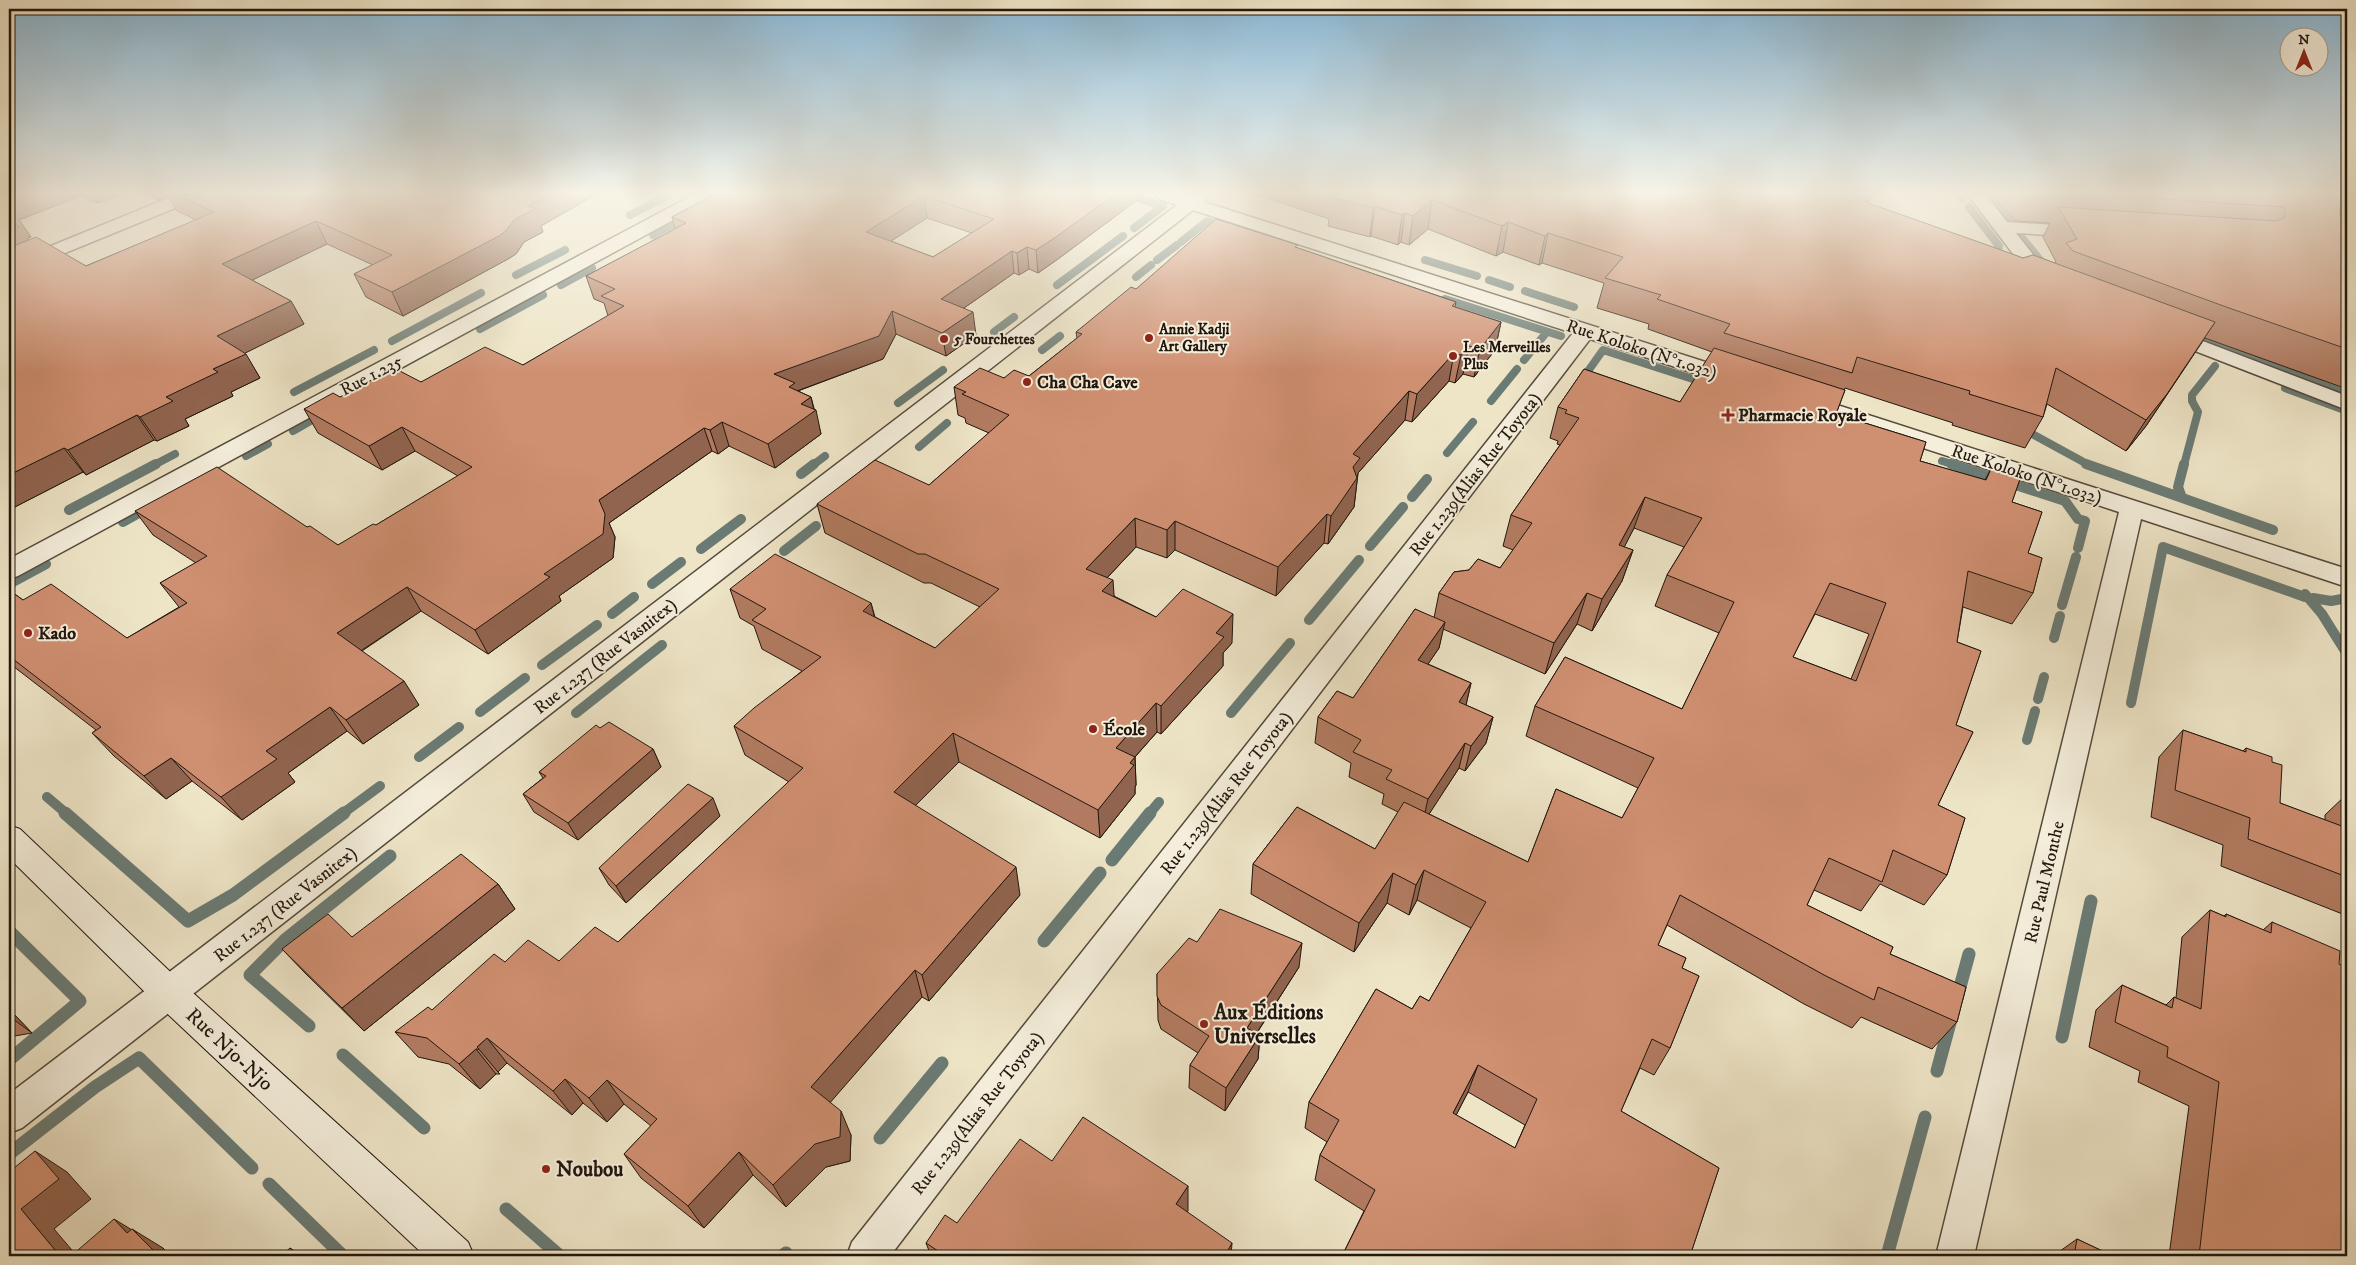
<svg xmlns="http://www.w3.org/2000/svg" width="2356" height="1265" viewBox="0 0 2356 1265" font-family="'IM FELL DW Pica',serif">
<style>
.lines{fill:none;stroke-linecap:round;stroke-linejoin:round}
.stream-far2{stroke:#6a7b75;stroke-width:8}
.stream-far1{stroke:#6a7b75;stroke-width:10}
.stream{stroke:#6a7b75;stroke-width:13}
.minor-casing{stroke:#544a3c;stroke-width:3}
.secondary-casing{stroke:#21160e;stroke-width:2}
.minor{fill:#f4eedb;fill-rule:evenodd}
.secondary{fill:#f4eedb;fill-rule:evenodd}
.wall{fill:#b27b61;stroke:#21160e;fill-rule:evenodd}
.shaded-wall{fill:#91644f;stroke:#21160e}
.building{fill:#cf8f71;stroke:#21160e;fill-rule:evenodd}
.poi-dot{fill:#8f2418;stroke:#f4eedb;stroke-width:2}
.labels{text-anchor:middle;stroke-width:4;stroke-linejoin:round;paint-order:stroke}
.far-poi-label{font-size:15px;font-weight:bold;fill:#21160e;stroke:#f4eedb;text-anchor:start}
.street-label{font-size:18px;fill:#21160e;stroke:#f4eedb}
.poi-label{font-size:18px;font-weight:bold;fill:#21160e;stroke:#f4eedb;text-anchor:start}
.near-poi-label{font-size:21px;font-weight:bold;fill:#21160e;stroke:#f4eedb;text-anchor:start}
.near-street-label{font-size:21px;fill:#21160e;stroke:#f4eedb}
</style>
<rect width="100%" height="100%" fill="#eee5c7"/>
<filter id="stains"><feTurbulence type="fractalNoise" baseFrequency=".004" numOctaves="4"/><feColorMatrix values="0 0 0 0 .2 0 0 0 0 .09 0 0 0 0 .02 0 0 0 .5 -.17"/></filter>
<radialGradient id="worn" r=".72"><stop offset=".6" stop-color="#630" stop-opacity="0"/><stop offset="1" stop-color="#630" stop-opacity=".3"/></radialGradient>
<g class="lines">
<path class="stream-far2" d="M1127,195L1163,206L1134,228
M1959,195L1962,199
M1986,195L2012,225
M1969,207L1999,246L1998,251L1986,253
M630,215L669,195
M2014,228L2045,266
M653,235L685,218
M1181,242L1207,221L1225,227
M1157,260L1177,245
M1425,260L1477,276
M516,275L565,250
M1136,277L1151,265
M1489,280L1510,287
M561,285L592,268
M1057,285L1123,236
M1525,291L1574,307
M1445,299L1561,336
M480,329L543,295
M994,332L1014,317
M2193,336L2347,394
M392,341L481,293
M1042,350L1060,336
M1524,360L1546,333
M1581,381L1603,350L1702,382
M2285,388L2347,411
M294,392L374,350
M1491,401L1517,369
M898,403L943,370
M2023,429L2089,465
M293,431L319,416
M919,447L947,423
M1447,453L1473,422
M246,456L268,444
M1942,461L1955,465
M154,465L175,454
M813,465L825,456
M2184,465L2198,412L2192,401V395L2215,366"/>
<path class="stream-far1" d="M1951,464L2065,501L2078,519L2085,521L2078,548
M2086,464L2273,530
M801,474L814,464
M2181,495L2178,487L2184,464
M1412,497L1427,479
M69,510L156,464
M123,522L148,508
M1370,546L1403,507
M701,549L741,519
M784,551L816,526
M9,584L46,564
M652,584L681,562
M2305,594L2322,614L2347,654
M2313,598L2331,601L2347,598
M2062,605L2076,557
M612,614L634,597
M1309,620L1359,560
M2054,638L2060,616
M542,665L597,625
M2038,699L2044,677
M2131,703L2163,547L2305,597
M480,712L525,678
M576,713L662,645
M1231,713L1290,643
M2027,740L2035,711
M419,757L459,727
M47,797L67,814
M342,814L380,786
M1149,814L1159,802"/>
<path class="stream" d="M65,813L188,921L233,895L344,813
M1112,860L1150,813
M9,931L80,1001L9,1060
M1044,941L1100,873
M1957,998L1969,954
M309,1026L250,975L286,939L390,856
M2062,1037L2091,901
M343,1055L424,1128
M1937,1071L1951,1019
M880,1138L942,1063
M9,1154L95,1087L139,1058L252,1168
M269,1184L343,1256
M506,1209L560,1256
M782,1256L786,1253
M1887,1256L1925,1117"/>
<g class="minor-casing">
<path id="minor" d="M176,195H200L197,199L9,276V263Z
M693,195H715L712,199L18,576L9,579V559Z
M1156,195H1210L1204,202L1743,374L1746,379L1743,384L1735,385L1727,384L1590,339L890,1256H847L852,1242L1573,333L1193,210L22,1128L9,1133V1094L1177,205L1159,199Z
M1968,195H1986L2007,222L2088,227L2090,231L2088,235L2081,237L2016,233L2057,285L2054,289H2040Z
M2166,327L2347,396V410L2159,337L2156,333L2159,329Z
M1803,394L2347,569V587L2141,519L1974,1256H1936L2119,512L1795,406L1792,401L1795,396Z"/>
</g>
<g class="secondary-casing">
<path id="secondary" d="M9,825L20,829L181,982L468,1242L474,1256H425L157,1004L9,858Z"/>
</g>
<use href="#minor" class="minor"/>
<use href="#secondary" class="secondary"/>
</g>
<path class="wall" d="M9,195H119L98,203L80,196L19,220L31,237L27,238L28,240L86,266L196,220L176,210L168,196L158,200L147,195H595L541,226L543,232L524,242L516,254L508,259L403,316L366,297L354,274L373,265L327,244L252,280L291,301L304,324L245,353L260,378L231,392L233,396L185,419L189,426L157,441L154,440L86,475L83,472L9,510Z
M713,195H1144L1058,259L1038,273L1029,269L1019,275L1014,273L964,308L976,335L946,356L896,334L883,359L798,391L811,397L821,434L775,468L729,446L718,454L712,451L609,523L615,537L613,558L559,596L561,601L488,654L421,611L362,651L419,705L363,744L347,731L288,773L295,782L242,820L192,781L166,799L114,756L92,733L96,730L9,663V590L23,600L127,638L179,607L160,583L196,563L153,535L135,511L307,527L338,545L376,525L458,476L415,451L382,470L318,433L304,409L340,397L421,382L523,365L608,316L604,303L594,299L586,276L675,229L672,217ZM927,218L972,233L933,257L891,241Z
M1258,195H1872L1870,201L1868,203L2023,258L2033,255L2055,263L2056,262L2043,237L2050,223L2015,221L1991,195H2347V389L2205,338L2146,426L2126,451L2047,404L2043,417L2025,448L1952,425L1953,423L1845,388L1844,390H1845L1836,414L1926,442L1920,461L1985,480L1991,469L2020,479L2012,502L2042,512L2028,553L2042,558L2033,593L2012,624L1963,607L1957,642L1981,651L1956,725L1973,732L1938,805L1965,818L1947,875L1924,905L1880,884L1861,911L1814,890L1807,905L1893,947L1890,954L1966,987L1957,1022L1932,1049L1861,1017L1852,1028L1804,1004L1667,925L1658,945L1686,958L1682,968L1699,976L1670,1048L1654,1075L1640,1068L1621,1111L1719,1168L1690,1256H1342L1364,1211L1315,1180L1320,1155L1327,1142L1305,1128L1309,1102L1376,989L1412,1009L1420,996L1429,1001L1471,928L1417,900L1409,915L1387,903L1354,952L1251,894L1253,864L1297,807L1375,849L1398,812L1382,804L1384,794L1349,777L1351,763L1315,743L1318,717L1337,691L1353,698L1415,609L1434,618L1439,593L1454,572L1469,570L1478,559L1500,568L1513,550L1503,546L1511,515L1560,445L1557,444L1558,441L1550,438L1558,407L1584,369L1680,402L1712,352L1648,329L1649,324L1597,308L1604,283L1542,263L1539,265L1503,252L1496,256L1428,229L1409,245L1401,242L1398,245L1371,236L1370,237L1328,226L1329,219ZM1634,528L1684,547L1667,575L1655,606L1719,633L1682,709L1565,657L1535,706L1526,736L1638,788L1622,818L1556,789L1528,862L1429,814L1459,768L1465,771L1486,743L1493,717L1466,705L1471,683L1428,664L1439,648L1443,629L1545,674L1577,624L1592,631L1622,581L1633,550L1624,547ZM1815,614L1869,634L1851,679L1793,657ZM1468,1092L1525,1125L1515,1148L1456,1115Z
M1298,248L1456,302L1455,307L1501,322L1495,350L1474,377L1463,374L1455,383L1449,381L1412,422L1405,420L1358,473L1354,507L1328,544L1324,543L1276,596L1175,550L1167,558L1136,547L1107,578L1114,596L1156,617L1232,643L1223,653V666L1161,734L1157,732L1135,757L1136,785L1135,787V794L1100,838L959,762L915,806L1020,895L929,1001L922,997L830,1102L851,1135L850,1161L826,1167L786,1207L753,1175L704,1228L641,1178L624,1154L651,1126L624,1104L607,1122L583,1103L572,1115L507,1063L498,1072L500,1074H496L480,1089L449,1064L418,1057L395,1032L432,1010L505,962L559,961L618,942L789,782L745,755L734,726L802,671L762,649L754,626L740,618L730,589L871,603L875,617L935,648L980,607L931,583H924L825,533L817,504L929,485L989,433L966,423L965,418L958,415L954,387L1004,378L1029,376L1077,338L1076,332L1136,289Z
M600,728L653,749L661,767L578,840L534,812L523,794L543,778L539,772Z
M2183,730L2243,751L2246,748L2272,762L2280,803L2325,820V815L2347,794V951L2344,949L2345,915L2221,866L2223,845L2151,817L2159,757Z
M720,816L626,903L609,885L599,868Z
M498,884L515,909L364,1031L305,973L282,949L352,937Z
M2210,910L2224,916L2226,914L2263,930L2272,922L2339,964L2347,1207V1256H2169L2189,1106L2138,1082L2140,1071L2089,1047L2096,1010L2122,985L2166,1005L2174,997L2176,998L2182,937Z
M1197,942L1299,967L1257,1033L1260,1035L1258,1059L1225,1111L1189,1088L1190,1065L1198,1053L1161,1029L1158,1020L1157,974Z
M9,1009L32,1033L9,1037Z
M1052,1161L1188,1211L1187,1212L1233,1256H931L926,1243Z
M2077,1239L2113,1256H2053Z"/>
<path class="shaded-wall" d="M12,195H79L80,196L19,220L31,237L27,238L35,250L9,261V196Z
M93,195H119L98,203Z
M155,195H167L168,196L158,200Z
M548,195H595L541,226L543,232L524,242L516,254L508,259L403,316L392,292L515,219L528,206Z
M1114,195H1144L1058,259L1038,273L1036,250Z
M1865,195H1872L1870,201L1859,211Z
M924,196L927,218L871,254L866,232Z
M1432,200L1428,229L1409,245L1413,216Z
M1375,206L1371,236L1370,237L1373,208Z
M1405,213L1401,242L1398,245L1402,215Z
M316,221L327,244L236,288L222,264Z
M1508,222L1503,252L1496,256L1502,226Z
M1548,233L1542,263L1539,265L1545,236Z
M1027,247L1029,269L1019,275L1017,253Z
M1012,251L1014,273L944,322L941,299Z
M291,301L304,324L231,360L217,336Z
M892,311L896,334L883,359L797,391L801,407L774,374Z
M973,312L976,335L946,356L942,333Z
M1501,322L1495,350L1474,377L1480,349Z
M2215,322L2146,426L2126,451L2146,420Z
M1469,346L1463,374L1455,383L1461,355Z
M1454,353L1449,381L1412,422L1417,394Z
M246,354L260,378L231,392L233,396L185,419L189,426L157,441L140,417L166,397L213,369Z
M1409,391L1405,420L1358,473L1354,507L1328,544L1331,516L1353,454Z
M811,397L814,411L816,410L821,434L775,468L768,444L801,404Z
M137,415L154,440L86,475L68,450Z
M722,422L729,446L718,454L710,430Z
M402,427L415,451L382,470L369,446Z
M704,428L712,451L609,523L615,537L613,558L559,596L561,601L488,654L475,630L544,574L599,500Z
M64,448L83,472L9,510V475Z
M1645,497L1634,528L1609,577L1619,545Z
M9,511L14,517L9,519Z
M1327,514L1324,543L1276,596L1278,567Z
M1135,518L1136,547L1088,598L1086,569Z
M1175,521V550L1167,558V530Z
M1633,550L1622,581L1592,631L1602,599Z
M1113,580L1115,609L1102,591Z
M407,587L421,611L353,656L337,633Z
M1587,593L1577,624L1545,674L1554,643Z
M871,603L878,632L863,611Z
M1233,614L1232,643L1223,653V666L1161,734V706L1216,633Z
M1445,622L1439,648L1413,686L1418,660Z
M404,681L419,705L363,744L346,720Z
M1471,683L1465,709L1459,702Z
M1156,703L1157,732L1118,776L1116,748Z
M330,707L347,731L288,773L295,782L242,820L221,797L266,751Z
M1493,717L1486,743L1465,771L1471,746Z
M953,733L959,762L901,820L894,792Z
M1465,743L1459,768L1422,825L1428,799Z
M653,749L661,767L578,840L568,823Z
M1135,757L1136,785L1135,787V794L1100,838L1098,810L1130,763Z
M171,758L192,781L166,799L144,776Z
M713,798L720,816L626,903L616,886Z
M1016,867L1020,895L929,1001L922,975Z
M1424,870L1417,900L1409,915L1416,885Z
M1393,873L1387,903L1354,952L1359,923Z
M498,884L515,909L364,1031L342,1008Z
M1302,943L1299,967L1245,1051L1247,1028Z
M915,970L922,997L822,1112L811,1087Z
M9,1009L32,1033L9,1016Z
M1260,1035L1258,1059L1225,1111L1226,1088Z
M487,1038L507,1063L498,1072L477,1047Z
M476,1049L496,1074L480,1089L459,1064Z
M1478,1065L1468,1092L1444,1139L1453,1113Z
M565,1079L583,1103L572,1115L553,1091Z
M607,1080L624,1104L607,1122L589,1098Z
M841,1111L851,1135L850,1161L826,1167L786,1207L773,1185Z
M35,1151L67,1172L91,1199L54,1229L77,1256H60L21,1209Z
M739,1152L753,1175L704,1228L688,1206Z
M1188,1186V1211L1176,1228V1204Z
M114,1219L137,1233L132,1229L163,1248L171,1256H159L127,1233Z
M1232,1243L1231,1256L1227,1252Z
M290,1248L302,1256H299Z"/>
<path class="building" d="M178,195H548L528,206L535,209L515,219L506,231L499,236L392,292L354,274L392,255L316,221L222,264L291,301L217,336L246,354L213,369L218,372L166,397L173,401L140,417L137,415L68,450L64,448L9,475V248L36,237L86,266L214,212Z
M713,195H1114L1056,237L1036,250L1027,247L1017,253L1012,251L941,299L973,312L942,333L892,311L879,336L774,374L795,383L789,387L811,397L801,404L816,410L768,444L722,422L710,430L704,428L599,500L605,514L603,534L544,574L550,577L475,630L407,587L337,633L404,681L346,720L330,707L266,751L277,759L221,797L171,758L144,776L92,733L101,727L9,656V590L23,600L51,584L127,638L187,603L160,583L207,556L135,511L217,467L307,527L310,526L338,545L373,524L376,525L472,467L402,427L369,446L304,409L333,393L340,397L394,368L421,382L485,347L523,365L624,306L601,296L615,289L586,276L686,223L672,217ZM924,196L994,219L933,257L866,232Z
M1334,195H1856L1854,196L1868,203L1990,246L2023,258L2033,255L2215,322L2167,394L2146,420L2056,368L2043,417L1969,394L1970,391L1857,357L1852,373L1724,333L1730,324L1657,299L1661,295L1605,278L1623,257L1548,233L1545,236L1508,222L1502,226L1432,200L1413,216L1405,213L1402,215L1375,206L1373,208L1331,197Z
M2132,195H2347V208L2344,207L2339,210L2340,216H2347V349L2229,308L2073,251L2066,243L2077,239L2058,207L2276,221L2284,218L2286,212L2283,207L2135,197Z
M9,211L15,214L9,216Z
M1216,219L1298,245L1295,247L1456,302L1452,306L1501,322L1480,349L1469,346L1461,355L1454,353L1417,394L1409,391L1353,454L1360,458L1353,467L1357,478L1331,516L1327,514L1278,567L1175,521L1167,530L1135,518L1086,569L1113,580L1102,591L1156,617L1183,589L1233,614L1216,633L1224,637L1161,706L1156,703L1116,748L1135,757L1130,763L1134,765L1098,810L953,733L894,792L1016,867L922,975L915,970L811,1087L841,1111L840,1137L815,1144L773,1185L739,1152L688,1206L624,1154L657,1119L607,1080L589,1098L565,1079L553,1091L487,1038L477,1047L479,1049H476L459,1064L427,1038L395,1032L428,1007L432,1010L494,954L505,962L528,940L559,961L595,927L618,942L803,768L734,726L754,708L821,657L752,620L766,609L730,589L775,554L871,603L863,611L935,648L999,589L925,554H918L817,504L875,460L929,485L1009,415L962,394L966,392L954,387L980,368L1004,378L1014,370L1029,376L1082,334L1076,332L1131,287L1136,289Z
M9,221L19,227L9,232Z
M1714,348L1845,390L1836,414L1926,442L1920,461L1986,480L1991,469L2020,479L2012,502L2042,512L2028,553L2042,558L2033,593L1968,571L1957,642L1981,651L1956,725L1973,732L1938,805L1965,818L1947,875L1893,850L1882,882L1829,858L1807,905L1893,947L1890,954L1966,987L1957,1022L1878,987L1874,1000L1824,975L1680,895L1658,945L1686,958L1682,968L1699,976L1670,1048L1652,1039L1621,1111L1719,1168L1690,1256H1342L1375,1190L1320,1155L1339,1120L1309,1102L1376,989L1412,1009L1420,996L1429,1001L1486,902L1424,870L1416,885L1393,873L1359,923L1253,864L1297,807L1375,849L1404,802L1528,862L1556,789L1622,818L1654,758L1535,706L1565,657L1682,709L1734,602L1667,575L1702,518L1645,497L1619,545L1633,550L1602,599L1587,593L1554,643L1439,593L1454,572L1469,570L1478,559L1500,568L1532,523L1511,515L1579,418L1565,413L1567,410L1558,407L1584,369L1680,402ZM1830,583L1886,603L1856,681L1793,657ZM1478,1065L1537,1099L1515,1148L1453,1113Z
M1415,609L1445,622L1418,660L1471,683L1459,702L1493,717L1471,746L1465,743L1428,799L1386,779L1392,770L1353,752L1361,740L1318,717L1337,691L1353,698Z
M609,722L653,749L568,823L523,794L546,776L539,772L596,725L600,728Z
M2183,730L2246,752V748L2272,757V762L2282,765L2280,803L2347,828V877L2248,839L2250,818L2175,790Z
M688,784L713,798L616,886L599,868Z
M461,854L498,884L342,1008L282,949L328,914L352,937Z
M1220,909L1302,943L1247,1028L1260,1035L1226,1088L1190,1065L1209,1036L1161,1005L1157,996V974L1189,938L1197,942Z
M2210,910L2226,917V914L2271,933L2272,922L2340,951L2339,964L2347,968V1256H2199L2219,1082L2167,1057L2168,1047L2115,1022L2122,985L2172,1008L2174,997L2201,1009Z
M1083,1117L1188,1186L1176,1204L1232,1243L1227,1252L1233,1256H938L941,1253L926,1243L945,1215L957,1223L1020,1139L1052,1161Z
M35,1151L59,1179L21,1209L60,1256H9V1172Z
M114,1219L127,1233L132,1229L159,1256H71Z
M2077,1239L2113,1256H2074Z
M290,1248L299,1256H281Z"/>
<linearGradient id="sky" x2="0" y2="1"><stop stop-color="#89b8d6"/><stop offset="0.52" stop-color="#f7f3e6"/><stop offset="1" stop-color="#f7f3e6" stop-opacity="0"/></linearGradient>
<rect width="2356" height="372" fill="url(#sky)"/>
<g class="poi-dot">
<circle cx="1149" cy="338" r="5"/>
<circle cx="944" cy="339" r="5"/>
<circle cx="1453" cy="356" r="5"/>
<circle cx="1027" cy="382" r="5"/>
<path d="M1725.5 407.5h5v5h5v5h-5v5h-5v-5h-5v-5h5z"/>
<circle cx="28" cy="633" r="5"/>
<circle cx="1093" cy="729" r="5"/>
<circle cx="1204" cy="1024" r="5"/>
<circle cx="546" cy="1169" r="5"/>
</g>
<g class="labels">
<g class="far-poi-label">
<text x="1159" y="334">Annie Kadji<tspan x="1159" dy="17">Art Gallery</tspan></text>
<text x="954" y="344">5 Fourchettes</text>
<text x="1463" y="352">Les Merveilles<tspan x="1463" dy="17">Plus</tspan></text>
</g>
<g class="street-label">
<text transform="translate(1642 349) rotate(18)" y="6">Rue Koloko (N°1.032)</text>
<text transform="translate(371 375) rotate(-28)" y="6">Rue 1.235</text>
<text transform="translate(1475 474) rotate(-52)" y="6">Rue 1.239(Alias Rue Toyota)</text>
<text transform="translate(2027 474) rotate(18)" y="6">Rue Koloko (N°1.032)</text>
<text transform="translate(605 656) rotate(-38)" y="6">Rue 1.237 (Rue Vasnitex)</text>
<text transform="translate(1226 793) rotate(-52)" y="6">Rue 1.239(Alias Rue Toyota)</text>
<text transform="translate(2044 882) rotate(-77)" y="6">Rue Paul Monthe</text>
<text transform="translate(285 904) rotate(-38)" y="6">Rue 1.237 (Rue Vasnitex)</text>
<text transform="translate(977 1113) rotate(-52)" y="6">Rue 1.239(Alias Rue Toyota)</text>
</g>
<g class="poi-label">
<text x="1037" y="388">Cha Cha Cave</text>
<text x="1738" y="421">Pharmacie Royale</text>
<text x="38" y="639">Kado</text>
<text x="1103" y="735">École</text>
</g>
<g class="near-poi-label">
<text x="1214" y="1019">Aux Éditions<tspan x="1214" dy="24">Universelles</tspan></text>
<text x="556" y="1176">Noubou</text>
</g>
<g class="near-street-label">
<text transform="translate(230 1049) rotate(43)" y="7">Rue Njo-Njo</text>
</g>
</g>
<rect width="2356" height="1265" fill="none" stroke="#eee5c7" stroke-width="30"/>
<rect x="10" y="10" width="2336" height="1245" fill="none" stroke="#21160e" stroke-width="2.5"/>
<rect x="15" y="15" width="2326" height="1235" fill="none" stroke="#21160e"/>
<g transform="translate(2304 52)"><circle r="24" fill="#f4eedb" stroke="#a09889"/>
<path d="M0-4L9 19L0 12L-9 19Z" fill="#8f2418"/>
<text y="-8" font-size="14" font-weight="bold" text-anchor="middle" fill="#21160e">N</text>
</g>
<rect width="100%" height="100%" filter="url(#stains)"/>
<rect width="100%" height="100%" fill="url(#worn)"/>
</svg>
